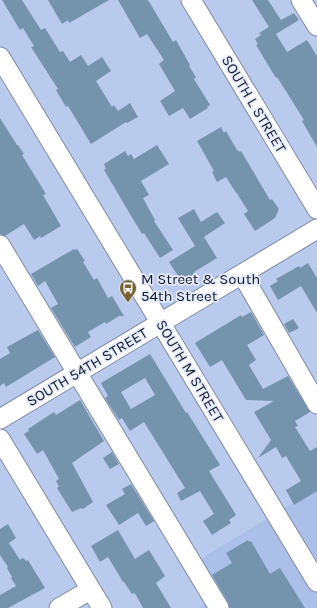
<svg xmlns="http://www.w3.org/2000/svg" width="317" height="608" viewBox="0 0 317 608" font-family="Karla,sans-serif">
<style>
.built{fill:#acbfe8}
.building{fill:#7593ad;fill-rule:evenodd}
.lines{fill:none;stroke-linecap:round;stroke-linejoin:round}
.minor-casing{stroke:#7b8aaa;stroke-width:21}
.minor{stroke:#fff;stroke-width:19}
.labels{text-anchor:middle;stroke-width:3.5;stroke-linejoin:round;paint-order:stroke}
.street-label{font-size:15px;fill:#141a26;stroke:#e3ebfd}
.poi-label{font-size:15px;fill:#141a26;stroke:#e3ebfd;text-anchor:start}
</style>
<rect width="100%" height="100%" fill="#bacaed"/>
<path class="built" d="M317,489V608H198L213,599L192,564Z"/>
<path class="building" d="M2,0H22L41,30L45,28L60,52L63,51L70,62L81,55L88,66L102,57L111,71L96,81L112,107L114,105L118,111L130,103L138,117L127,123L126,122L91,144L68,106L66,107L56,90L58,89L31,47L34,46L23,28L20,30Z
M48,0H109L69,23L68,20L62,24Z
M118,0H148L173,42L176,40L190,65L189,66L196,77L194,79L210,105L207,107L208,108L190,119L183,108L169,116L160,101L175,91L159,64L164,60L147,34L140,38Z
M252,0H268L281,20L294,13L299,20L276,34L287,52L307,40L317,56V147L302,121L304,120L277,77L276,78L256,45L258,44L255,39L261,35L259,33L269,27Z
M0,118L17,145H18L24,154L22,155L46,194L43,195L61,226L41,238L40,236L34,240L24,224L5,236L0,234Z
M221,127L224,133L226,131L237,150L240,152L241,151L270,200L272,199L279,209L275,218L255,231L244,214L248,211L236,192V193L226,177L217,182L212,172L214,171L197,141Z
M157,145L169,164L141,181L149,195L143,198L155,220L154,221L173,250L160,258L144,233L142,234L130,214L104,170L106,169L104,164L125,151L128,156L131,154L134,159Z
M194,209L201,222L217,212L225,223L204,237L217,258L194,272L195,274L182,282L169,262L195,246L178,218Z
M74,249L75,250L77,249L85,261L83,262L94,280L97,278L108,298L112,296L124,316H119L106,324L105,322L88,332L91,337L75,347L51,308L58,304L45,281L38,286L31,274Z
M308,263L317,278V313L301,286L278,300L270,286L278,281L276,279L299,266L300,268Z
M251,312L264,335L247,345L256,360L249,365L263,389L288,376L310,412L295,421L298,426L295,427L310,451L317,447V491L294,505L286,490L301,481L286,456L282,458L276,447L258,458L271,440L254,412L274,401L246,400L222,360L210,367L195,343L241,315L242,317Z
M293,319L299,328L289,333L284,324Z
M38,330L55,357L6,387L4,383L0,386V359L10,353L7,347Z
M150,354L186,413L187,412L220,465L209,471L236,515L229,520L231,523L212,535L203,521L214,514L200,491L181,501L177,493L185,488L144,422L130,431L122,418L119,420L105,398L108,396L101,383ZM145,378L155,395L131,409L121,392Z
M80,400L104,441L72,463L93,502L83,509L81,508L72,512L57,488L59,486L56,481L59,479L43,450L37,454L24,434L29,431L28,429L54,412L56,415Z
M112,452L119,464L110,469L103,458Z
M131,484L154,521L146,526L138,513L119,525L106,505L125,494L122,489Z
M8,524L16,538L9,543L20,560L23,558L26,561L28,560L45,588L8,608H0V595L16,586L11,578L12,577L7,568L8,567L0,555V529Z
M118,530L135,559L149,550L165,576L156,583L171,608H143L136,595L134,593L132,594L124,582H123L108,557L100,562L91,546Z
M248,540L249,542L251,541L270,574L280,568L305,608H230L228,602L212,575L232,563L226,553Z"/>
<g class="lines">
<g class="minor-casing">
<path id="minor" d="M191,0L317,209
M301,0L317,26
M0,57L317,582
M0,245L219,608
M242,274L317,404
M0,419L317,229
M0,439L102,608
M59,608L90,590"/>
</g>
<use href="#minor" class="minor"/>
</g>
<defs>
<g id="bus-pin" transform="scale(0.9)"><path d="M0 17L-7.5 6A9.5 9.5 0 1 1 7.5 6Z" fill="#796333" stroke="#e3ebfd"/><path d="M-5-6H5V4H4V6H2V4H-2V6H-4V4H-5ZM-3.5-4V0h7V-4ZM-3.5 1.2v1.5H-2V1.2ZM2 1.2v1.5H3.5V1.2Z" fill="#fff"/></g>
</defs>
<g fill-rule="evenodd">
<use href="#bus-pin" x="128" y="288"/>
</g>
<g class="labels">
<g class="street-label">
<text transform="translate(254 104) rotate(59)" y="5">SOUTH L STREET</text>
<text transform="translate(87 367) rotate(-31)" y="5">SOUTH 54TH STREET</text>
<text transform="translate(190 371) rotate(59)" y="5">SOUTH M STREET</text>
</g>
<g class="poi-label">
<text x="141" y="284">M Street &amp; South<tspan x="141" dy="17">54th Street</tspan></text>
</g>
</g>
</svg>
